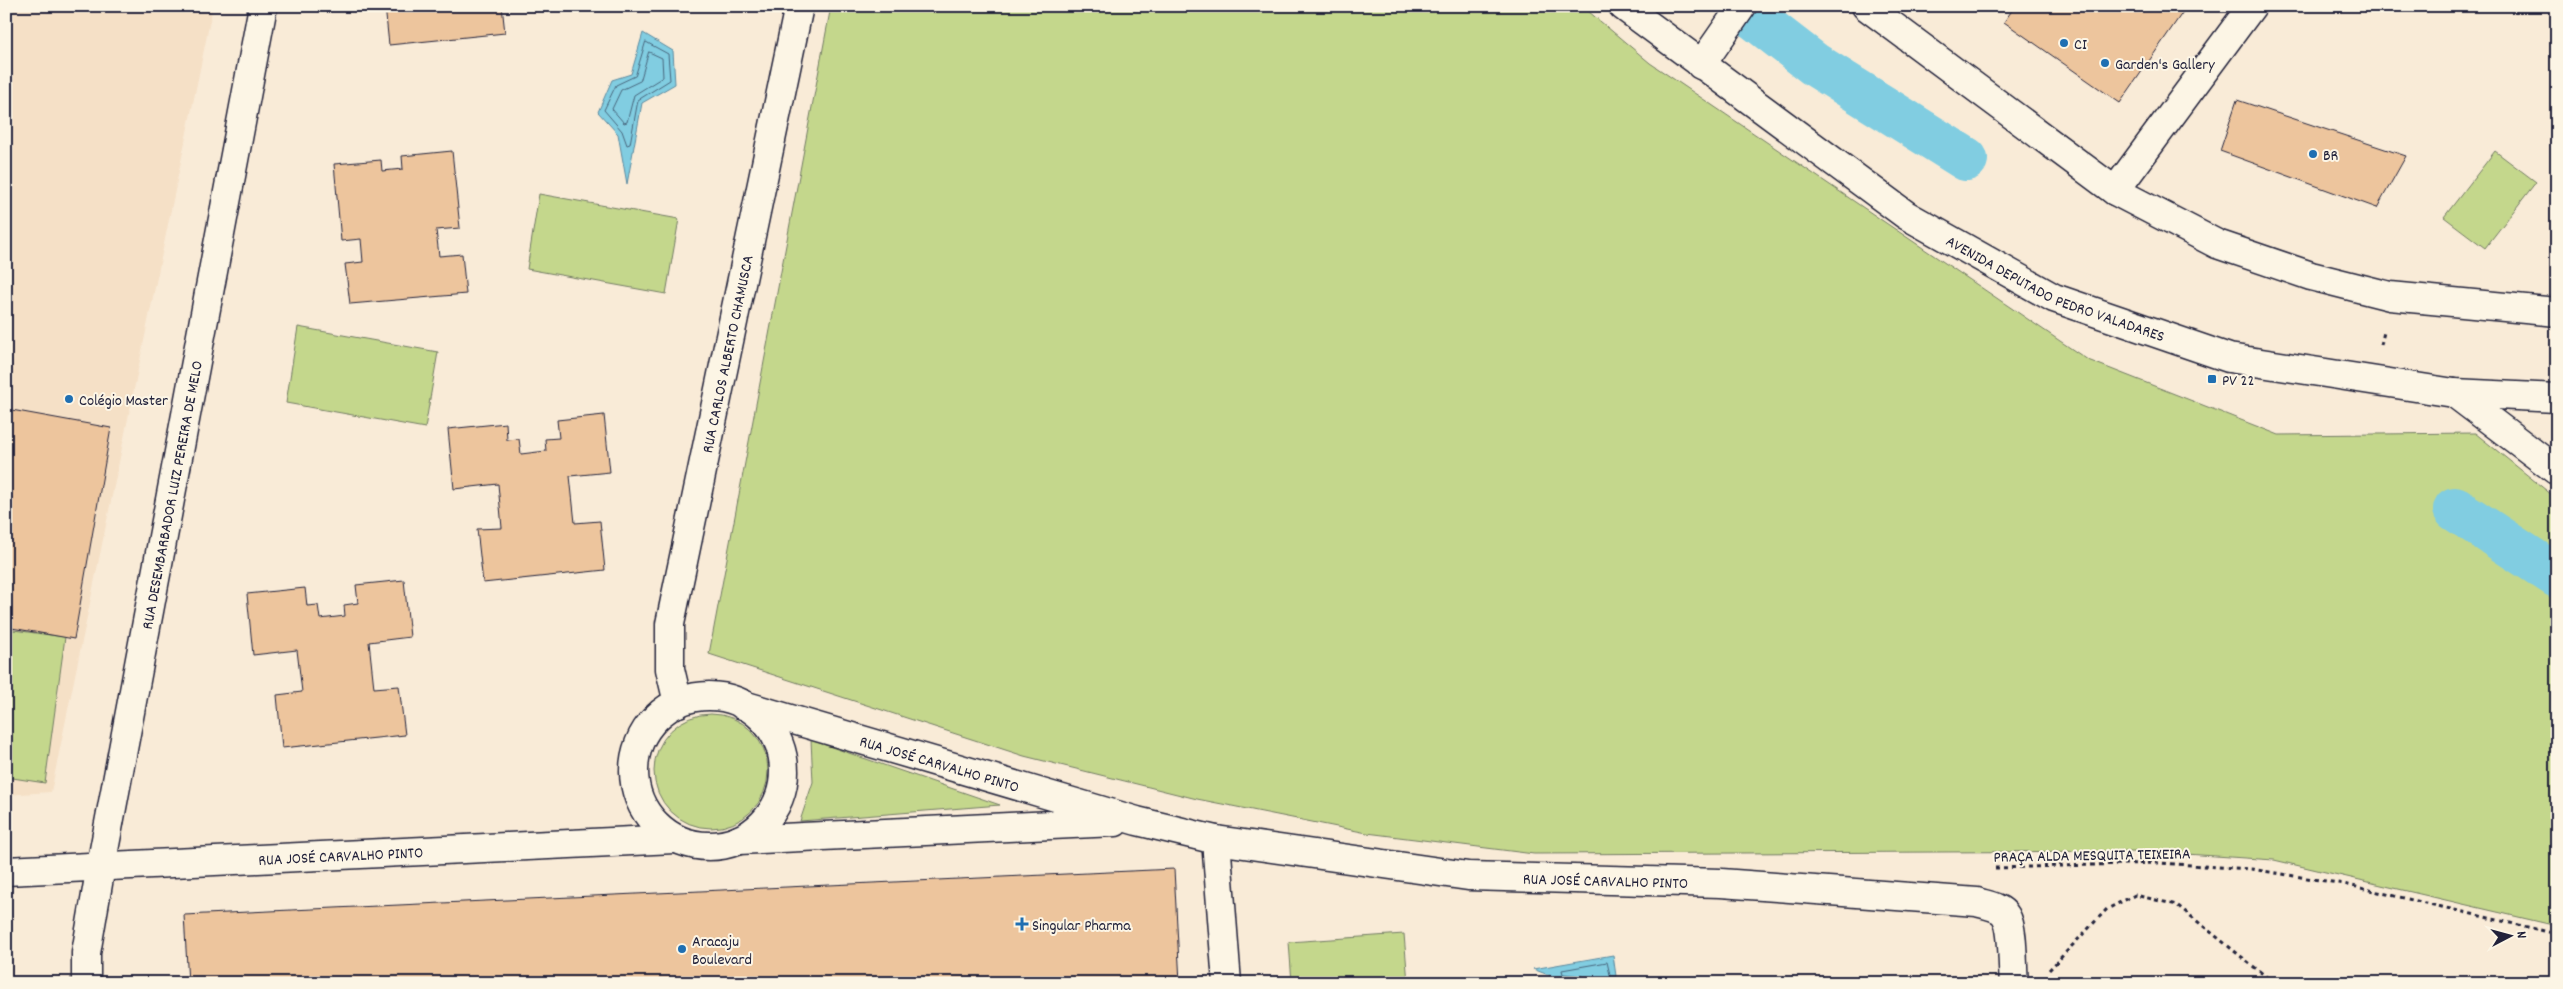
<svg xmlns="http://www.w3.org/2000/svg" width="2563" height="989" viewBox="0 0 2563 989" font-family="Dekko,sans-serif">
<style>
.built{fill:#f5e0c6}
.green{fill:#c4d78c;stroke:#737c64}
.water{fill:#81cde1;stroke:#5b899f}
.lines{fill:none;stroke-linecap:round;stroke-linejoin:round}
.shore{stroke:#48667d;stroke-width:1}
.canal{stroke:#81cde1;stroke-width:44}
.building{fill:#edc59d;stroke:#22223b}
.street-casing{stroke:#22223b;stroke-width:31}
.secondary-casing{stroke:#22223b;stroke-width:31}
.path{stroke:#22223b;stroke-width:3;stroke-dasharray:4 4;stroke-linecap:butt}
.street{stroke:#fcf5e5;stroke-width:28}
.secondary{stroke:#fcf5e5;stroke-width:28}
.poi-dot{fill:#1f6fb2;stroke:#fcf5e5;stroke-width:2}
.labels{text-anchor:middle;stroke-width:4;stroke-linejoin:round;paint-order:stroke}
.poi-label{font-size:16px;fill:#22223b;stroke:#fcf5e5;text-anchor:start}
.street-label{font-size:16px;fill:#22223b;stroke:#fcf5e5}
</style>
<rect width="100%" height="100%" fill="#f9ebd7"/>
<filter id="ink" filterUnits="userSpaceOnUse"><feTurbulence type="fractalNoise" baseFrequency=".02" numOctaves="2"/><feDisplacementMap in="SourceGraphic" scale="10" xChannelSelector="R" yChannelSelector="G"/><feConvolveMatrix kernelMatrix="1 2 1 2 8 2 1 2 1" color-interpolation-filters="sRGB"/></filter>
<g filter="url(#ink)">
<path class="built" d="M6,6H213L51,792L6,795Z"/>
<path class="green" d="M831,6H1582L1650,63L2088,360L2279,435L2475,433L2557,499V926L2274,860L2142,851L1534,854L1367,833L1197,799L1024,756L709,654Z
M2495,151L2536,182L2485,248L2444,217Z
M539,194L679,219L666,294L527,269Z
M298,327L438,352L425,428L286,403Z
M6,629L65,637L45,783L6,777Z
M654 771a57 57 0 1 1 114 0a57 57 0 1 1-114 0Z
M811,740L1000,805L800,821L813,782Z
M1404,934L1408,983H1292L1289,942Z"/>
<path class="water" d="M643,33L673,51L675,84L642,103L627,184L618,134L598,112L612,80L631,74Z
M1613,955L1617,983L1556,978L1533,969Z"/>
<g class="lines">
<path class="shore" d="M646,42L668,54L670,80L638,100L630,144L627,145L622,131L604,110L616,85L635,76Z
M649,52L662,58L663,77L634,95L627,122L624,123L612,109L621,90L640,81Z
M1587,983L1583,976L1563,974L1562,970L1607,962L1612,983"/>
<path class="canal" d="M1739,6L1814,64L1966,159
M2455,509L2557,576"/>
</g>
<path class="building" d="M385,6H502L505,33L389,45Z
M2015,6H2187L2120,103L2004,22Z
M2237,100L2406,156L2377,208L2220,151Z
M452,151L460,228L436,230L439,256L462,254L466,294L350,304L345,264L363,262L361,239L341,241L334,164L381,160L382,171L403,169L402,156Z
M6,409L111,428L74,639L6,627Z
M604,415L610,472L570,476L575,523L600,521L605,570L483,583L477,529L502,528L498,484L454,489L448,429L506,423L507,440L519,439L521,454L546,451L545,439L559,438L557,420Z
M404,580L410,637L369,642L374,688L399,686L405,735L282,748L277,695L302,692L297,650L253,655L247,594L305,588L307,606L318,605L320,619L345,616L344,605L358,603L356,585Z
M1174,869L1180,983H188L184,915Z
M1964,980V983H1927Z"/>
<g class="lines">
<g class="street-casing">
<g id="street">
<path d="M2115,191L2252,6"/>
<path d="M2454,393L2557,471"/>
<circle cx="709" cy="771" r="75"/>
<path id="s1" d="M678,703L670,669V624L799,6"/>
<path id="s2" d="M743,705L1137,821L1216,840L1468,876L1721,883L1977,902C1986,905 2001,907 2006,916C2014,930 2012,965 2014,983"/>
<path d="M739,840L1115,822"/>
<path d="M1216,840L1227,983"/>
<path id="s3" d="M6,871L674,839"/>
<path id="s4" d="M86,983V953L101,866L263,6"/>
</g>
</g>
<g class="secondary-casing">
<g id="secondary">
<path id="s5" d="M1623,6L1906,215L2054,298L2229,358L2454,393L2557,398"/>
<path d="M1866,6L2115,191L2217,244L2311,276L2390,296L2557,312"/>
<path d="M1701,65L1742,6"/>
</g>
</g>
<path class="path" d="M2381,345L2384,332
M1995,868L2158,863L2251,869L2344,884L2557,934
M2049,970L2107,909L2135,895L2177,905L2274,983"/>
<use href="#street" class="street"/>
<use href="#secondary" class="secondary"/>
</g>
</g>
<g class="poi-dot">
<circle cx="2064" cy="43" r="5"/>
<circle cx="2105" cy="63" r="5"/>
<circle cx="2313" cy="154" r="5"/>
<rect x="2207" y="374" width="10" height="10" rx="2.5"/>
<circle cx="69" cy="399" r="5"/>
<path d="M1019.5 916.5h5v5h5v5h-5v5h-5v-5h-5v-5h5z"/>
<circle cx="682" cy="949" r="5"/>
</g>
<g class="labels">
<g class="poi-label">
<text x="2074" y="49">CI</text>
<text x="2115" y="69">Garden's Gallery</text>
<text x="2323" y="160">BR</text>
<text x="2222" y="385">PV 22</text>
<text x="79" y="405">Colégio Master</text>
<text x="1032" y="930">Singular Pharma</text>
<text x="692" y="946">Aracaju<tspan x="692" dy="18">Boulevard</tspan></text>
</g>
<g class="street-label">
<text dy="6" stroke="none"><textPath href="#s5" startOffset="519">AVENIDA DEPUTADO PEDRO VALADARES</textPath></text>
<text dy="6" stroke="none"><textPath href="#s1" startOffset="356">RUA CARLOS ALBERTO CHAMUSCA</textPath></text>
<text dy="6" stroke="none"><textPath href="#s4" startOffset="496">RUA DESEMBARBADOR LUIZ PEREIRA DE MELO</textPath></text>
<text dy="6" stroke="none"><textPath href="#s2" startOffset="205">RUA JOSÉ CARVALHO PINTO</textPath></text>
<text transform="translate(2092 854) rotate(-1)" y="6">PRAÇA ALDA MESQUITA TEIXEIRA</text>
<text dy="6" stroke="none"><textPath href="#s3" startOffset="335">RUA JOSÉ CARVALHO PINTO</textPath></text>
<text dy="6" stroke="none"><textPath href="#s2" startOffset="884">RUA JOSÉ CARVALHO PINTO</textPath></text>
</g>
</g>
<rect width="2563" height="989" fill="none" stroke="#fcf5e5" stroke-width="25"/>
<rect x="12" y="12" width="2538" height="964" fill="none" stroke="#22223b" stroke-width="2" filter="url(#ink)"/>
<g transform="translate(2510 936) rotate(84)" stroke="#fcf5e5" stroke-width="4" paint-order="stroke">
<path d="M0-4L9 19L0 12L-9 19Z" fill="#22223b"/>
<text y="-8" font-size="14" font-weight="bold" text-anchor="middle" fill="#22223b">N</text>
</g>
</svg>
